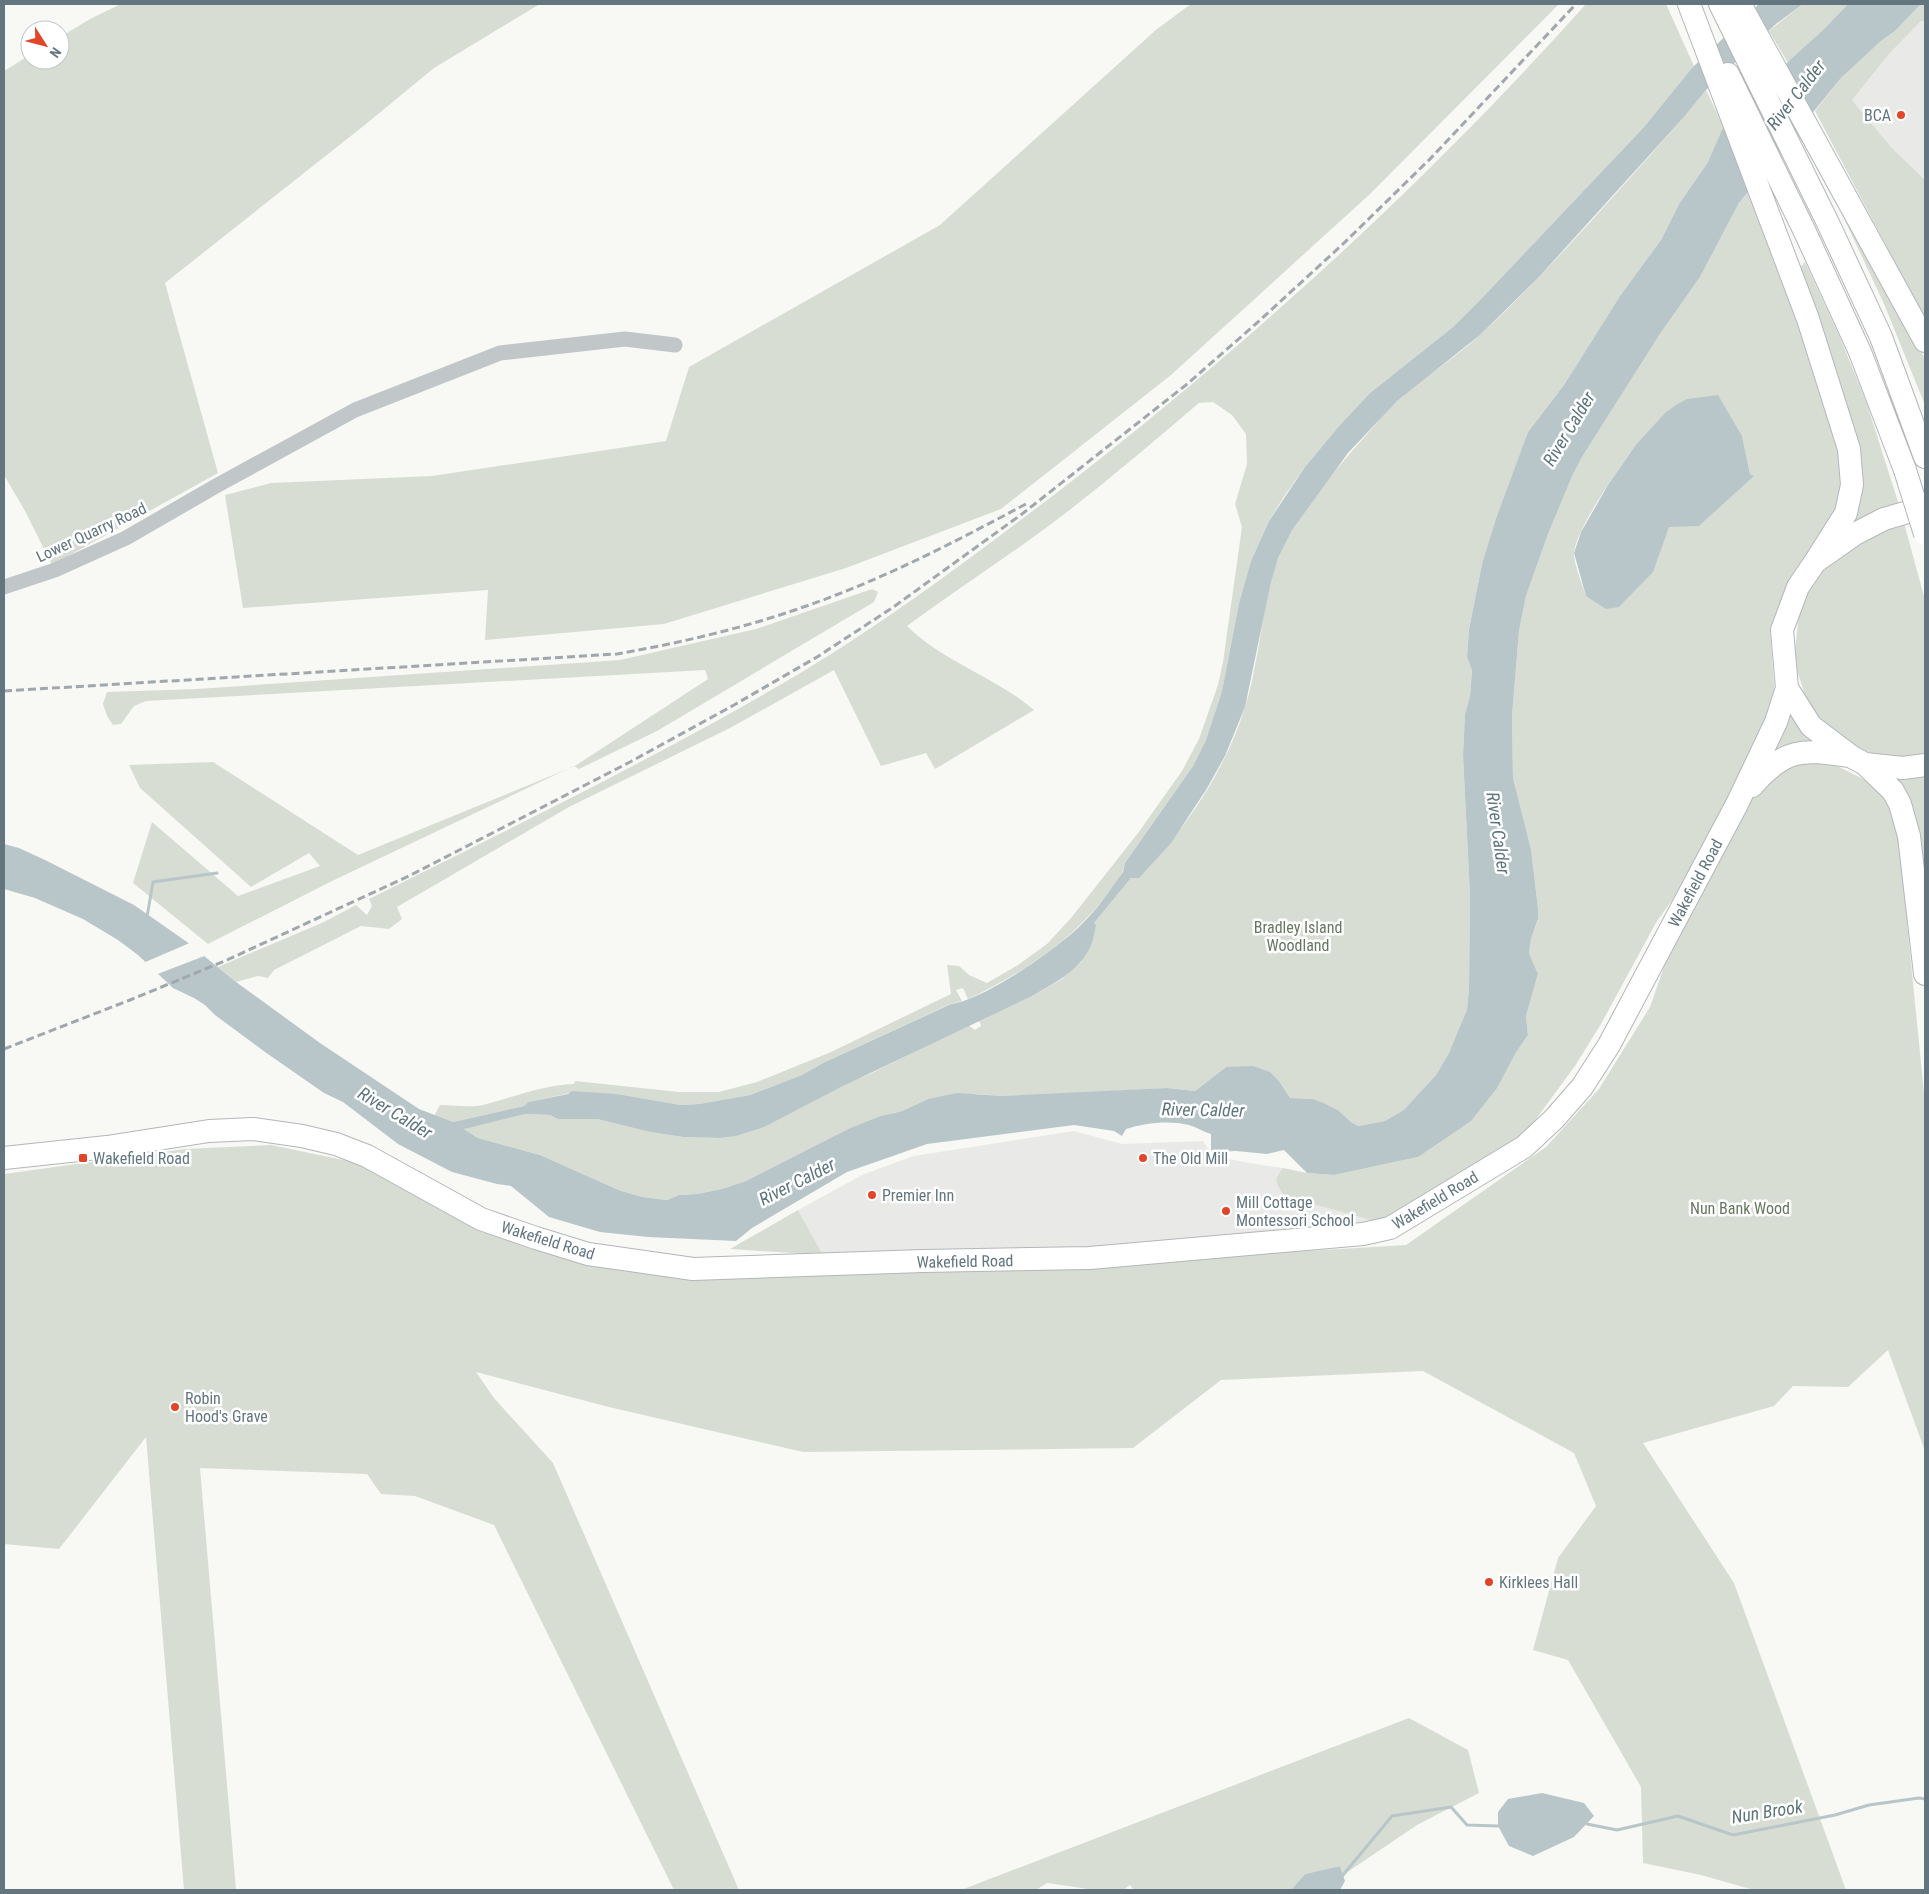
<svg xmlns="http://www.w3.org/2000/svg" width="1929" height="1894" viewBox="0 0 1929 1894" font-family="'Roboto Condensed',sans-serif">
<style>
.built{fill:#e9e9e8}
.green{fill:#d8ddd4;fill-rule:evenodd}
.water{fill:#b8c6c9}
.pier{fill:#f8f8f5}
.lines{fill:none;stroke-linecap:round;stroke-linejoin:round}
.stream{stroke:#b8c6c9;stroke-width:3}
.highway-casing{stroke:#b2b7ba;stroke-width:24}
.minor{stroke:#c1c6c9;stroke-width:15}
.highway{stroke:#fff;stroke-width:22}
.rail{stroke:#a0a8ad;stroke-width:3;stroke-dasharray:8 4;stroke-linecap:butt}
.highway-bridge-casing{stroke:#b2b7ba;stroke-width:24;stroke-linecap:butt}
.highway-bridge{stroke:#fff;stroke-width:22}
.poi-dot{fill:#e34529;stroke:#fff;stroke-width:2}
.labels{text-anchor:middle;stroke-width:5;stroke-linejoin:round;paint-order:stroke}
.poi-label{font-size:16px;fill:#637680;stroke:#fff;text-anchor:start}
.street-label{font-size:16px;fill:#637680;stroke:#fff}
.park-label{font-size:16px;fill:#677862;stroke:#fff}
.water-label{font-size:18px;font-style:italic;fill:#5e767b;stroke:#fff}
</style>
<rect width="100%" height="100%" fill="#f8f8f5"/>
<path class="built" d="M1921,21H1925V180L1891,147L1852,100L1889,54Z
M1074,1131L1122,1144L1203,1141L1213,1156L1261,1165L1283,1168L1277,1175L1284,1196L1374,1221L1108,1249L823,1255L798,1210L864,1174L914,1156Z"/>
<path class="green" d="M121,4H540L434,68L366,124L165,283L218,473L52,565L25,511L4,475V71L30,55V60H60V37L92,18Z
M1191,4H1559L1370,194L1171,375L1001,509L846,568L664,624L485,640L488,590L243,608L225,495L271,483L432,476L666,441L689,367L940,225L1157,29Z
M1586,4H1666L1694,66L1644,127L1482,298L1453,327L1370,393L1339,426L1305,467L1283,498L1269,521L1251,561L1239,603L1222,691L1206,740L1193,766L1125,863C1123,876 1114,885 1106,896C1068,944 1022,973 968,999L963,988L956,990L962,1001L950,1004L823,1063L802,1075L750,1095L699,1104L681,1105L639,1098L570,1093L528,1102L524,1106L453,1122L434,1116L440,1105C454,1105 470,1108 483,1105C514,1097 543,1085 574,1084L575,1081L679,1092H719L757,1082L831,1052L951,994L947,965L959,966L969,975L987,983L1018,965L1047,944L1071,918L1138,833L1182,771L1199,739L1218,685L1223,662L1242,527L1235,504L1247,464L1246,434L1232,415L1213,402L1199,403C1142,451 1086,500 1025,543C986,571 946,597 907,626C943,662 996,677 1034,710L935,769L926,753L881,766L834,670L730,728L569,807L397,907L402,919L389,929L361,926L274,970L268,978L258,976L236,982L218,967L324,922L356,905L367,915L372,906L369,899C515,826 662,755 802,672C892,618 976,554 1059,491C1249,344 1426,183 1586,4Z
M1803,4H1848L1823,30L1788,63L1769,31Z
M1921,4H1925V21H1921L1889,54L1852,100L1891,147L1925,180V319L1815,111L1841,78L1881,41L1895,31Z
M1706,90L1724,128L1708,162L1679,204L1661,240L1620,296L1564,385L1528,432L1482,564L1469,629L1467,657L1472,669L1470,696L1465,714L1463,755L1470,896L1469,988L1467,1010L1460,1030L1449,1053L1436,1075L1404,1111L1385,1121L1358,1126L1351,1122L1338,1110L1324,1103L1313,1099L1290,1098L1279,1081L1226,1067L1195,1091L1167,1088L1047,1095L1003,1096L977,1094L928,1099L902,1111L892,1113L850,1128L746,1181L722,1189L697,1194L679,1195L667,1200L643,1197L621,1191L540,1155L478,1138L464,1129L466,1128L526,1114L550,1115L558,1119H597L650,1132L683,1137L719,1138L872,1073L968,1025L975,1030L981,1026L979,1020L1034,995L1062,979L1081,962L1094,923L1131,878L1139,877C1184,831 1226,770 1245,707C1250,692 1253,676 1256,660C1265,617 1267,570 1291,531C1313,496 1341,463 1368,433C1378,422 1386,410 1397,401C1424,377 1454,359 1480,335C1553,267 1618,191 1684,117Z
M1750,190L1836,427L1843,485L1838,507L1830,523L1791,577L1770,629L1775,697L1769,722L1686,881L1657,921L1601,1024L1575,1066L1528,1130L1492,1159L1396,1218L1374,1221L1284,1196C1277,1184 1272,1180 1283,1168L1307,1173L1334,1175L1418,1157L1515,1054L1528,1035L1526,1016L1538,974L1529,953L1531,939L1538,920V908L1531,849L1513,778L1512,716L1519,631L1526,596L1548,534L1572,475L1582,457L1660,334L1700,277L1739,203ZM1742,436L1750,474L1753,476L1699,526H1669L1586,596C1583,586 1573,562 1574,552C1579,523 1618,471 1635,446Z
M1848,211L1925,359V405L1884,304L1842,214Z
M1805,262L1841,340L1866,401L1900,508L1845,531L1853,516L1799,269Z
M1904,523L1925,600V761L1876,755L1861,749L1846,741L1819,719L1806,698L1796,667L1795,651L1799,613L1805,598L1822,571L1868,538Z
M872,589L878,592L874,602L657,731L579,769L574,766L332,881L208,944L133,883L152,822L238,896L320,866L309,853L251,887L140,788L129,765L213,762L358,855L575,766L708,679L705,670L146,701L134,706L121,724L113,725L107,716L103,704L107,692L197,689L620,660L756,629Z
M1788,710L1813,743L1765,759Z
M1808,761L1837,766L1861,778L1875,787L1894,808L1906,887L1907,923L1925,1103V1451L1888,1350L1848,1387L1793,1386L1774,1406L1643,1443L1734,1583L1846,1890H1754L1701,1875L1643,1863L1641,1787L1568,1660L1533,1650L1558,1558L1596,1506L1574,1453L1423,1371L1221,1380L1133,1448L803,1452L609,1407L476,1372L494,1398L553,1463L739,1890H674L494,1525L415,1496L381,1494L367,1474L200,1468L236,1890H184L146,1437L59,1549L4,1544V1174L185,1149L271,1145L353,1162L486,1229L618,1266L1257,1254L1406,1245L1546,1147L1599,1089L1650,1007L1679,924L1753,797L1781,771Z
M1888,777H1925V906Z
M798,1210L823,1255L730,1249Z
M1409,1718L1468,1750L1479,1793L1417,1825L1343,1875L1340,1866L1305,1874L1291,1890H1134L1130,1885L1123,1890H1095L1047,1883L1036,1890H961Z"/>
<path class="water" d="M1759,4H1803L1776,24L1706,90L1684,117L1538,278L1480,335L1397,401L1348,453L1292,530L1278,558L1271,582L1245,707L1225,756L1206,790L1171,843L1139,878H1131L1094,923L1096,925C1094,934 1093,944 1088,951C1077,972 1054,983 1034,995L839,1088L764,1127L736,1136L719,1138L683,1137L650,1132L597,1119H558L550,1115L526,1114L464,1129L478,1138L540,1155L621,1191L643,1197L667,1200L679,1195L697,1194L722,1189L746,1181L850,1128L881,1116L902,1111L928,1099L957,1093L1003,1096L1167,1088L1195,1091L1226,1067L1253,1066L1270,1072L1279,1081L1290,1098L1313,1099L1324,1103L1338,1110L1351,1122L1358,1126L1385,1121L1404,1110L1436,1075L1449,1053L1467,1010L1469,988L1470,896L1463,755L1465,714L1470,696L1472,670L1467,657L1469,629L1482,564L1496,519L1528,432L1564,385L1620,296L1661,240L1679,204L1708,162L1722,130L1790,60L1823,30L1848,4H1921L1895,31L1881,41L1841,78L1739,203L1700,277L1660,334L1582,457L1572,476L1548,534L1526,596L1519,631L1512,716L1513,778L1531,849L1538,908V919L1531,939L1529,953L1538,974L1526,1016L1528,1035L1515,1054L1497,1088L1471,1121L1418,1157L1334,1175L1307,1173L1284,1150L1267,1154L1236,1151L1216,1152L1211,1150V1134C1203,1132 1197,1127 1189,1125C1169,1120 1145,1123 1126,1129L1122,1136L1114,1131L1074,1125L927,1144L847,1172L752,1228L736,1241L648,1237L600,1232L549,1217L511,1186L497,1184L452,1172L398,1144L343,1102L324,1093L265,1052L215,1015L205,1005L194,998L173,988L138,955L118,940L83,919L35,898L4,889V844L19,848L45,860L134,905L187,942L236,982L320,1043L419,1109L453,1122L524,1106L528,1102L568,1094L572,1091L616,1094L681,1105L699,1104L750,1095L802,1075L823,1063L951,1004C984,1000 1055,950 1080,926C1097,910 1110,890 1123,872L1125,863L1193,766L1206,740L1222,691L1239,603L1251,561L1269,521L1305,467L1339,426L1370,393L1453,327L1482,298L1644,127L1692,68Z
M1718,395L1742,436L1750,474L1754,476L1699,526L1669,527L1653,572L1619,607L1606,609L1586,596L1574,553L1581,532L1608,485L1635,446L1665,413L1676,405L1687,399Z
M1542,1793L1584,1803L1594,1816L1574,1837L1533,1856L1509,1846L1498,1826V1812L1508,1799Z
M1340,1866L1345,1881L1340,1890H1291L1305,1874Z"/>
<path class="pier" d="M192,942L207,955L155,975L143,963Z"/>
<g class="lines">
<path class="stream" d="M147,917L153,882L217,873
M1587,1824L1617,1830L1678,1816L1733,1835L1835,1815L1869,1805L1919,1798L1925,1799
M1343,1875L1392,1816L1451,1807L1467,1825L1498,1826"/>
<g class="highway-casing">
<path id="highway" d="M1689,4L1808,319L1849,449L1852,485L1846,513L1815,562
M1720,4L1828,223L1881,337L1925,457
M1740,4L1925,341
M1728,74L1805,232L1860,352L1905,470
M1925,507L1884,519L1855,534L1815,562L1798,587L1782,630L1787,688L1811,726L1852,757L1865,764L1903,768L1925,765
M1865,764L1893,791L1900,804L1909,836L1925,974
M1752,786C1785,748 1802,749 1848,756
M4,1158L107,1147L209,1131L253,1129L302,1136L336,1144L367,1156L481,1219L536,1238L588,1254L693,1269L923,1261L1090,1258L1363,1234L1390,1228L1524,1147L1554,1119L1582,1087L1609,1045L1737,804L1776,722L1787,688"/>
</g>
<path class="minor" d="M4,587L55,570L126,538L216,486L355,410L500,353L625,339L675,345"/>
<use href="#highway" class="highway"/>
<path class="rail" d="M4,691L617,654C691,641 765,623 836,595C901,570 964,537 1026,504
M4,1049L130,1000L227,960L411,875L630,762L734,705L817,657L892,608L1022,514L1186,385L1258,322L1343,244L1430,159L1576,4"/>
<g class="highway-bridge-casing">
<path id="highway-bridge" d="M1905,470L1925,534"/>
</g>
<use href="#highway-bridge" class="highway-bridge"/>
</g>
<g class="poi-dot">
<circle cx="1901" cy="115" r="5"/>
<rect x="78" y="1153" width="10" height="10" rx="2.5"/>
<circle cx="1143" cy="1158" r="5"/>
<circle cx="872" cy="1195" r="5"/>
<circle cx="1226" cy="1211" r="5"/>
<circle cx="175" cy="1407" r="5"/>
<circle cx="1489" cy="1582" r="5"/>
</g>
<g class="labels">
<g class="poi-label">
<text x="1891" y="121" text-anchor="end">BCA</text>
<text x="93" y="1164">Wakefield Road</text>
<text x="1153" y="1164">The Old Mill</text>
<text x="882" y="1201">Premier Inn</text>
<text x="1236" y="1208">Mill Cottage<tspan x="1236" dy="18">Montessori School</tspan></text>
<text x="185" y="1404">Robin<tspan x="185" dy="18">Hood's Grave</tspan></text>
<text x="1499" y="1588">Kirklees Hall</text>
</g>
<g class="street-label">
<text transform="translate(91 532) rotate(-25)" y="6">Lower Quarry Road</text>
<text transform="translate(1695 883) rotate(-62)" y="6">Wakefield Road</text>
<text transform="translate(1435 1200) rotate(-31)" y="6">Wakefield Road</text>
<text transform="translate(548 1240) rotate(17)" y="6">Wakefield Road</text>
<text transform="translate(965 1261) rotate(-1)" y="6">Wakefield Road</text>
</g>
<g class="park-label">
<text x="1298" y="933">Bradley Island<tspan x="1298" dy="18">Woodland</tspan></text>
<text x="1740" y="1214">Nun Bank Wood</text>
</g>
<g class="water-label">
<text transform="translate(1796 95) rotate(-52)" y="6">River Calder</text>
<text transform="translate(1569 429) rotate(-59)" y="6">River Calder</text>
<text transform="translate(1498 833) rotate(82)" y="6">River Calder</text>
<text transform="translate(1203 1110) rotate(1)" y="6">River Calder</text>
<text transform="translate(395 1113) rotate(31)" y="6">River Calder</text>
<text transform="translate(797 1182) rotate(-27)" y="6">River Calder</text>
<text transform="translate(1767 1812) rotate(-9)" y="6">Nun Brook</text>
</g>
</g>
<rect width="1929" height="1894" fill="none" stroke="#637680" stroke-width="10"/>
<g transform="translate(45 45) rotate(126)"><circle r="24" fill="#ffffff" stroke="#c1c8cc"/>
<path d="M0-4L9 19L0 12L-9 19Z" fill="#e34529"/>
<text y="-8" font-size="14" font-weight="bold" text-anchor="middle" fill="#637680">N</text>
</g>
</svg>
